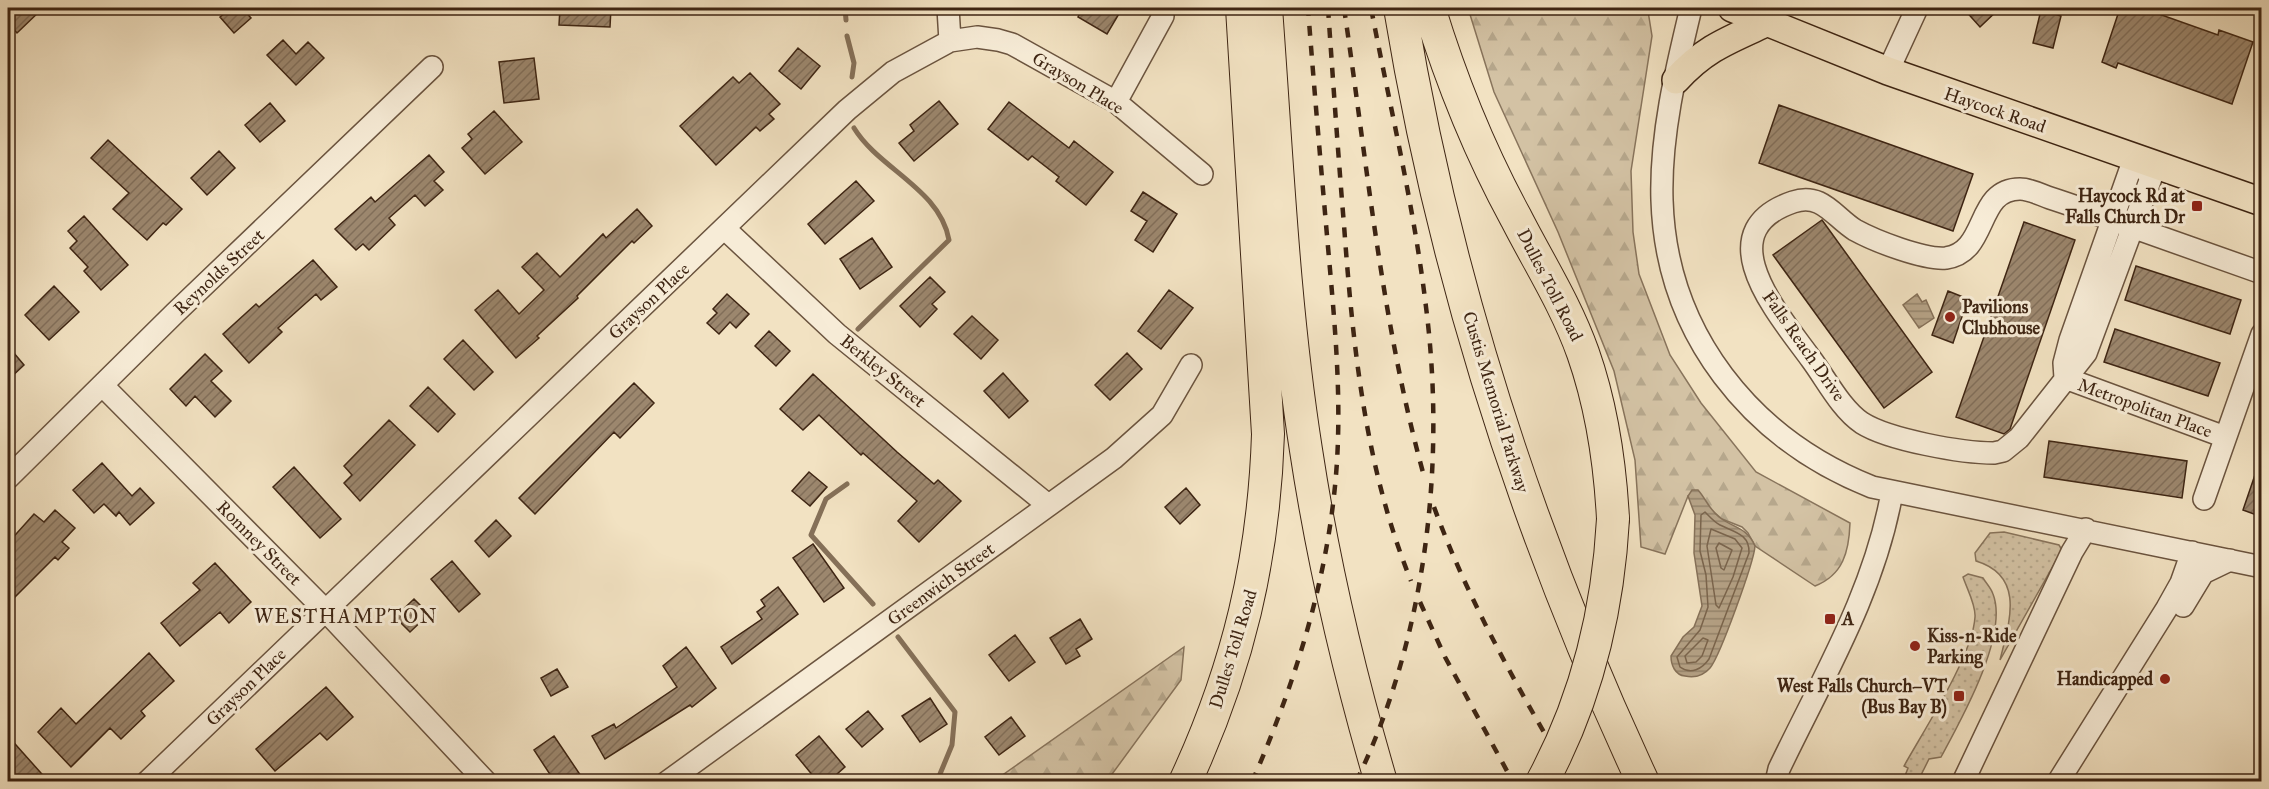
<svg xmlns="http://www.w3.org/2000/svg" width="2269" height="789" viewBox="0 0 2269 789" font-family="'IM FELL Great Primer',serif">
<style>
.grass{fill:url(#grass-dots);stroke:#88745c;stroke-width:1.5}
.forest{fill:url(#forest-firs);stroke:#88745c;stroke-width:1.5}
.water{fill:url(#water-rules);stroke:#857058;stroke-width:1.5}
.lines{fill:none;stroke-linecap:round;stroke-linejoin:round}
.shore{stroke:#7a644c;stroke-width:1.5}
.stream{stroke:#857058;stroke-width:5}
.building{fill:url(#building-hatch);stroke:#3e2513;stroke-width:1.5}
.minor-casing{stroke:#6b543f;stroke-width:24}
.major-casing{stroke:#3e2513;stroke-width:30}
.highway-casing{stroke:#3e2513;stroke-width:34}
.minor{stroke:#f7ecd7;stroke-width:21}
.major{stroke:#f2e2c2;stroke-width:27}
.highway{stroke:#f2e2c2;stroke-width:32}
.rail{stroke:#3e2513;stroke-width:4.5;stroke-dasharray:10 10;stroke-linecap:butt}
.highway-bridge-casing{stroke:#3e2513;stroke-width:34;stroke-linecap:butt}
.highway-bridge{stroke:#f2e2c2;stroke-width:32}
.poi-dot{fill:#8f2418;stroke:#f7ecd7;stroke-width:2}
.labels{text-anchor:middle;stroke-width:6;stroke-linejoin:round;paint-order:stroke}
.street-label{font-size:18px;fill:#3e2513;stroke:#f7ecd7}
.poi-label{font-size:18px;font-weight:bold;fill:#3e2513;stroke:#f7ecd7;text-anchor:end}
.neighbourhood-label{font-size:20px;letter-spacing:1.5px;fill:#3e2513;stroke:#f7ecd7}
</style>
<defs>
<pattern id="grass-dots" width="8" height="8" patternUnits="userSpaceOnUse" patternTransform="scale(1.5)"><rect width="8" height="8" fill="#d3c2a4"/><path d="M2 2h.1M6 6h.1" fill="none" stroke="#b6a78c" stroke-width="1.8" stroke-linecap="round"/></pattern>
<pattern id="forest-firs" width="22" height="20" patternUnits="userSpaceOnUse" patternTransform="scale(1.5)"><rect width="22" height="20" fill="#d3c2a4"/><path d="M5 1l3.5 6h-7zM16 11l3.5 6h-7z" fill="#b6a78c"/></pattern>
<pattern id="water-rules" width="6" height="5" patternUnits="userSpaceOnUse" patternTransform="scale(1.5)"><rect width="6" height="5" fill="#b5a286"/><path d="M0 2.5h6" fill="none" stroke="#95846c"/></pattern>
<pattern id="building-hatch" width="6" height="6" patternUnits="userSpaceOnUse" patternTransform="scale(1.5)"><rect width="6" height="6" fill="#9c876e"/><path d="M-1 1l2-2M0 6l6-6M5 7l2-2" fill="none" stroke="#816e59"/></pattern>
</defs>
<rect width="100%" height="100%" fill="#f2e2c2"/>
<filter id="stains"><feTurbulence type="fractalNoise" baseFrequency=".00333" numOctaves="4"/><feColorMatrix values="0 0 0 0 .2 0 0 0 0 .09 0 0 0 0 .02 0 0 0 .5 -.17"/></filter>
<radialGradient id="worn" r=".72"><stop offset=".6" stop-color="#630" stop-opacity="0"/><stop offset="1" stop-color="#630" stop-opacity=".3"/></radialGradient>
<path class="grass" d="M2004,532L2059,545L2062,550L2000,660C2009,623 2026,576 1976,561L1975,553L1990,533Z
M1968,574L1983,578C1986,583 1991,588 1993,594C2009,635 1961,720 1941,757L1929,759L1918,781H1903L1908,768L1904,766C1924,730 1973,655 1975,617C1976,605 1967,589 1963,577Z"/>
<path class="forest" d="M1468,8H1645L1648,11L1652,36L1631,171L1633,232L1639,274L1670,355L1701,403L1756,472L1850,523C1849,552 1843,575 1815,586L1755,546L1748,533L1742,527L1722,519L1708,507L1688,496L1665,554L1641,547L1635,460L1614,371L1558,232L1494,92Z
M1184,647L1181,680L1107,781H994Z"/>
<path class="water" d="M1917,294L1922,302L1926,300L1934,318L1919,328L1903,305Z
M1692,490H1698C1706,499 1709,509 1719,517C1733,528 1747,527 1755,546C1754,562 1720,656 1710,668C1704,675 1695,678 1685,676C1675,675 1671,665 1671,656L1683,637L1694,627L1702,606L1694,553L1695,515L1688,496Z"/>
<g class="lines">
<path class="shore" d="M1705,512C1710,517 1714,522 1720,525C1734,532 1750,534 1749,553L1709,659C1702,669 1691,675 1680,667L1677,657L1700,630L1708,607L1706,575L1700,551L1701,515Z
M1711,529L1735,539L1742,548L1733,577L1719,608L1716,605L1707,546Z
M1719,543L1732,550L1724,570L1721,568L1716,548Z
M1703,638L1708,640L1702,656L1696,662L1687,663L1685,656Z"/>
<path class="stream" d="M845,8L846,20
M847,36L854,63L852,77
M854,128C879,169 940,189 949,240L858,329
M847,484L826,499L811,535L873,604
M898,637L955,712L952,745L940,774L943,782"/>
</g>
<path class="building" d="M8,8H43L17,33L8,23Z
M231,8H242L251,18L234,33L220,17Z
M560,8H611L610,27L559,25Z
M1083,8H1112L1120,12L1107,34L1078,17Z
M1963,8H2000L1980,27Z
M2120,8H2142L2218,35L2219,30L2253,42L2232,104L2118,63L2116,68L2102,62Z
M2041,10L2061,16L2053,48L2033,43Z
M283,40L296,54L308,42L324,58L296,85L267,55Z
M798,48L820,66L801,89L779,71Z
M534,58L539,99L504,103L499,62Z
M750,73L780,104L769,114L774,119L760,131L756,127L716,165L680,126L733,77L739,83Z
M939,101L958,124L914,161L899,143L914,131L910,125Z
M1009,102L1069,148L1074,141L1113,172L1086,205L1056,181L1059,177L1032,156L1028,160L988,129Z
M270,103L285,121L260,142L245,125Z
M1779,105L1973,174L1953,231L1759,163Z
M494,111L522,142L485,174L462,148L472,139L468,134Z
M108,140L182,209L166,225L163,223L147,240L113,209L129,193L91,158Z
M219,151L235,168L207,195L191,178Z
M429,155L444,172L434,181L443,190L425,206L415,195L389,218L395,225L369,250L363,244L356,250L335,229L371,197L375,202Z
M856,181L874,201L825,244L808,224Z
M1143,192L1177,214L1153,252L1135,240L1147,221L1131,211Z
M637,209L652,226L634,243L632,241L577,296L578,298L537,336L539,338L516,358L475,310L498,290L519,314L544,290L522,267L537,253L560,277L603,234L606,238Z
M84,216L128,265L101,290L84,271L88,267L70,248L77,241L68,231Z
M1822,220L1932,372L1884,408L1773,255Z
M2024,222L2075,240L2010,429L2004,434L1956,417Z
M872,238L892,267L860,289L840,259Z
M313,260L337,287L321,300L316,294L278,328L282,332L249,363L223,334L256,304L259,307Z
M2136,266L2241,300L2230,334L2125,300Z
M930,277L945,292L932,304L937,309L920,327L900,306Z
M54,286L79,312L49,340L25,315Z
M1169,290L1193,308L1161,349L1138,331Z
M1948,291L1968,299L1953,343L1932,335Z
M727,294L749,314L736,328L730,322L719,334L707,323L717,313L713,309Z
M972,316L998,340L981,359L954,334Z
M2115,329L2220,363L2208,396L2104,362Z
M769,331L790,351L776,366L755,346Z
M463,340L493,372L474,390L444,359Z
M8,346L24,365L8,380Z
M1127,353L1142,369L1110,400L1095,385Z
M205,354L222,371L211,381L231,401L215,417L195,396L186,406L170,389Z
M1003,373L1028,401L1009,418L984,391Z
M813,374L897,452L934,484L938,480L961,501L919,542L898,521L917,501L863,453L861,455L819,415L803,430L780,409Z
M634,383L654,403L620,438L614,432L535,514L519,498Z
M428,387L455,414L438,432L410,406Z
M389,420L415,445L360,501L344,483L352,475L344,466Z
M2049,441L2187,461L2182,498L2044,477Z
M102,463L132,496L140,488L154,503L130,525L119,512L116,516L104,504L94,513L73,490Z
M2259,463H2262V517L2243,510Z
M294,467L341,519L320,538L273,487Z
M809,472L827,487L810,506L792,491Z
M1186,488L1200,505L1180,524L1165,507Z
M55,510L75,528L62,542L69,548L58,560L55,557L8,604V543L34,514L44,522Z
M496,520L511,536L489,557L475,541Z
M813,544L844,588L824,602L793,558Z
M452,561L480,594L459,612L431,579Z
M215,563L251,602L229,623L220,612L180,646L161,623L200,590L193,583Z
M778,587L798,614L732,664L721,647L762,619L757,612L765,606L761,600Z
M414,599L429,614L410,632L395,617Z
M1080,619L1092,639L1076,649L1080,656L1066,664L1050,638Z
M1015,635L1035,662L1009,681L989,655Z
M686,647L716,688L692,707L690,705L605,759L592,736L614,724L616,728L677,687L663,666Z
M149,653L174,681L141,711L145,716L121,739L110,728L71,767L38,732L61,708L76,724Z
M557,669L568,687L551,696L541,678Z
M326,687L353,717L327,740L320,733L275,771L256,749Z
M930,698L947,724L920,742L902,716Z
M868,711L883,729L862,747L846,729Z
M1011,717L1025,736L999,755L985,737Z
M8,736L24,754L49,782H12L8,776Z
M554,736L581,776L573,782H555L534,750Z
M819,736L845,767L828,782H818L796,755Z"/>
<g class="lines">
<g class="minor-casing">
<path id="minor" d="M948,8L950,41
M1691,8C1676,70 1660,136 1662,200C1666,334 1751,439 1872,487L2262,567
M1888,71L1917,8
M1116,102L1163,16
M725,229L837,334L1048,505
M2065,378L2064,363L2070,340L2130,170L2139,161L2151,178L2086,353L2019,438L2003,451L1994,453C1962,453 1889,440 1862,423C1841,409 1826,379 1811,359C1780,316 1705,232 1793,202C1822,192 1834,217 1855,230C1875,241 1924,260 1946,258C1989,252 1975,189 2020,189C2030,189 2041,195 2050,198C2078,207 2105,217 2132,227L2262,273
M2065,378L2225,437
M103,386L325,610L486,782
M8,478L175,313L432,67
M2204,499L2262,334
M2183,606L2203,573L2230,560
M147,782L847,110L893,72L950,41L977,37L998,40L1012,44L1116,102L1202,174
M667,782L1114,458L1162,415L1191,365
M1776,782L1779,769C1822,679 1875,591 1892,492
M1963,782L2072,552L2086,529
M2058,782L2167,608L2181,583L2192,552"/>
</g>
<g class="major-casing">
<path id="major" d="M1732,8L1888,71L2262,202
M1676,80C1705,48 1729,40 1768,22"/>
</g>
<g class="highway-casing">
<path id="highway" d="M1266,8C1277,155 1283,304 1306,450C1323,562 1349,673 1381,782
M1400,8C1444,275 1528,536 1643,782
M1429,8C1451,80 1480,152 1516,218C1539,263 1566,305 1583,353C1602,407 1610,462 1613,519
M1185,782C1238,668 1264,559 1268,434L1242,8"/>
</g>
<use href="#minor" class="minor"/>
<use href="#major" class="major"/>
<use href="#highway" class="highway"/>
<path class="rail" d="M1328,8C1333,80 1338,153 1344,225C1353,347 1365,467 1411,581
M1344,8C1367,163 1382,325 1424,476
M1434,507C1465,592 1508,670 1553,748
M1420,602L1445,657L1513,782
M1571,781L1572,782
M1252,782C1293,688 1325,589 1335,486C1343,407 1335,326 1328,247C1321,167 1314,87 1308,8
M1356,782C1426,638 1446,464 1426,307C1414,206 1390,107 1371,8"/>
<g class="highway-bridge-casing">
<path id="highway-bridge" d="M1542,782C1587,699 1608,612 1613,519"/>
</g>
<use href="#highway-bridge" class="highway-bridge"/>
</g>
<g class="poi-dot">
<rect x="2191" y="200" width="12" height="12" rx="3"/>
<circle cx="1950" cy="317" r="6"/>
<rect x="1824" y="613" width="12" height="12" rx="3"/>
<circle cx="1915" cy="646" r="6"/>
<circle cx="2165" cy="679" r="6"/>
<rect x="1953" y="690" width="12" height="12" rx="3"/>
</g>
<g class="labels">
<g class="street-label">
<text transform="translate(1078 83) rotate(31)" y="6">Grayson Place</text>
<text transform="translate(1995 110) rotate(19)" y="6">Haycock Road</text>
<text transform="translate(219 272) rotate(-43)" y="6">Reynolds Street</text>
<text transform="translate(1550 285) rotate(63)" y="6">Dulles Toll Road</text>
<text transform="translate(649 301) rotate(-43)" y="6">Grayson Place</text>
<text transform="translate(1804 346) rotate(55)" y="6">Falls Reach Drive</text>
<text transform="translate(883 371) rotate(39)" y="6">Berkley Street</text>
<text transform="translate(1496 402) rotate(73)" y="6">Custis Memorial Parkway</text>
<text transform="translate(2145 408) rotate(20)" y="6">Metropolitan Place</text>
<text transform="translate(259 543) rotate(45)" y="6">Romney Street</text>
<text transform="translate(941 584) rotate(-36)" y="6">Greenwich Street</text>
<text transform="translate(1233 649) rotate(-73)" y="6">Dulles Toll Road</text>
<text transform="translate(246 687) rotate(-44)" y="6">Grayson Place</text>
</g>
<g class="poi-label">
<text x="2185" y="202">Haycock Rd at<tspan x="2185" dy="21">Falls Church Dr</tspan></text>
<text x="1962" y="313" text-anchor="start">Pavilions<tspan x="1962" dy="21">Clubhouse</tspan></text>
<text x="1842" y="625" text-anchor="start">A</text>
<text x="1927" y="642" text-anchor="start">Kiss-n-Ride<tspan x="1927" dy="21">Parking</tspan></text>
<text x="2153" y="685">Handicapped</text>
<text x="1947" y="692">West Falls Church–VT<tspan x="1947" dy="21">(Bus Bay B)</tspan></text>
</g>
<g class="neighbourhood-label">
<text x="346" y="623">WESTHAMPTON</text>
</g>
</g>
<rect width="2269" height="789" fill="none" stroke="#f2e2c2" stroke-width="30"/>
<rect x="9" y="9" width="2251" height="771" fill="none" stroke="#3e2513" stroke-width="3"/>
<rect x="15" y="15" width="2239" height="759" fill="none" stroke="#3e2513" stroke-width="1.5"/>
<rect width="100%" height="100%" filter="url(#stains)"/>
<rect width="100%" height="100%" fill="url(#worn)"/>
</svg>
